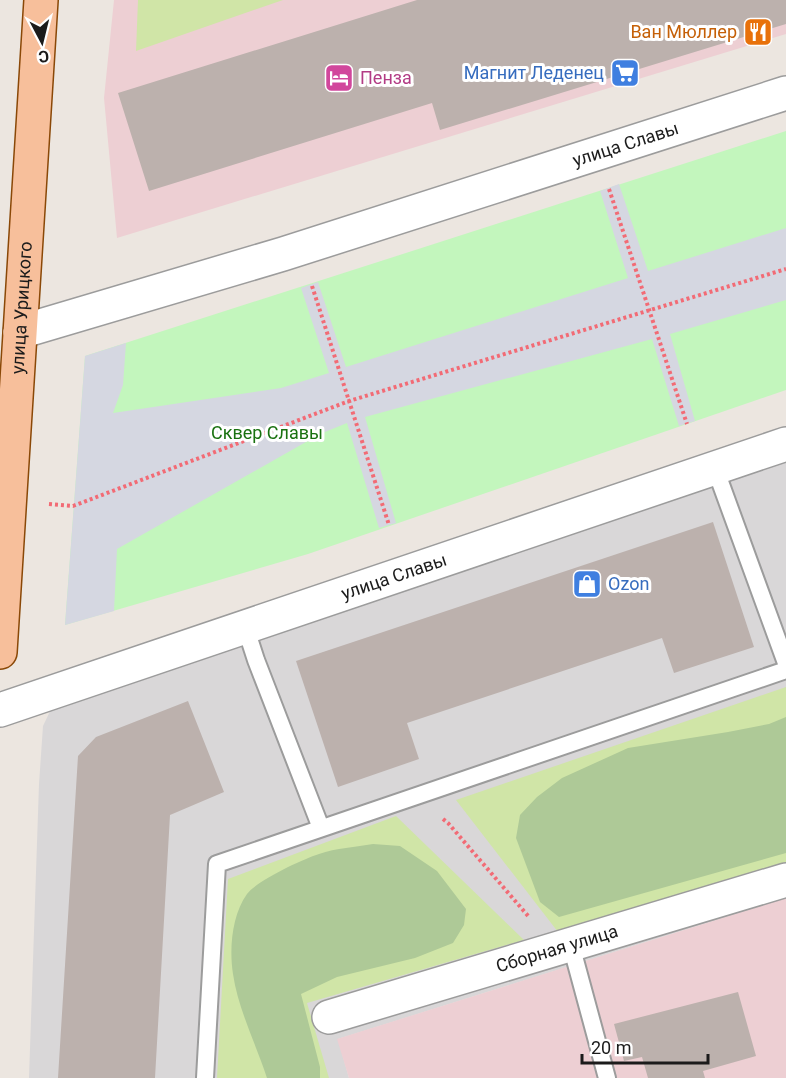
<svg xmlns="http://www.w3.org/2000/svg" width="786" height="1078" viewBox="0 0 786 1078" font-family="Roboto,sans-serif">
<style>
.residential{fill:#d9d7d8}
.commercial{fill:#edcfd3}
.grass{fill:#d0e5a7}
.forest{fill:#aec997}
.park{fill:#c3f6bd}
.plaza{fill:#d5d7e1}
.building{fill:#bcb1ad}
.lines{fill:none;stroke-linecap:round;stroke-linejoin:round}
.lane-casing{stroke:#9c9c9c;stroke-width:20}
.street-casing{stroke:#9c9c9c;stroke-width:36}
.primary-casing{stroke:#8a4807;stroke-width:36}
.path{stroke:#f26b75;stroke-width:4;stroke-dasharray:3 3;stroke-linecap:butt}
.lane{stroke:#fff;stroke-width:16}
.street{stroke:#fff;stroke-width:33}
.primary{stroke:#f7bf9b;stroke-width:33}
.labels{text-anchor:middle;stroke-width:6;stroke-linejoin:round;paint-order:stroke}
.food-label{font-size:18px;fill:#c56008;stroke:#fff;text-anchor:end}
.shop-label{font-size:18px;fill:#366cbe;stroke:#fff;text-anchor:end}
.hotel-label{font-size:18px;fill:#b23c85;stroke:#fff;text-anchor:start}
.street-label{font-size:18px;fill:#1b1b1b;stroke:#fff}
.park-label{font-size:18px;fill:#197110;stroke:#fff}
</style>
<rect width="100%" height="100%" fill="#ece6e0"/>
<path class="residential" d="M786,458V898L338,1039L349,1078H29L39,784L43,726L53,705Z"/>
<path class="commercial" d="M114,0H786V34L117,238L104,98Z
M786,898V1078H349L337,1039Z"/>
<path class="grass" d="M138,0H283L136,51Z
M786,687V864L558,932L456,800Z
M396,816L524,940L307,1003L329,1078H217L228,879Z"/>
<path class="forest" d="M786,717V853L559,917L540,902L516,838L520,815L537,797L562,778L628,748L728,732L769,724Z
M373,844L400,846L437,871L466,909L464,925L453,943L415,958L337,977L301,994L320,1067V1078H267C256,1044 238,1009 233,974C229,948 232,915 247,894C256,881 303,859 319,854C336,848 356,847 373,844Z"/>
<path class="park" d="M786,131V390L308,554L65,625L85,356Z"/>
<path class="plaza" d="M619,184L648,271L786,228V300L670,334L695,421L679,426L652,339L365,417L396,523L379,528L347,423L320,434L117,549L114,611L65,625L85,356L126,343L123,385L113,413L281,388L329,373L301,288L318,282L346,367L628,278L600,191Z"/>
<path class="building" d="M417,0H786V24L440,130L432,103L149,191L118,93Z
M713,522L754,647L674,673L662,638L407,723L419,759L338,787L296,661Z
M188,701L224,792L170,815L155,1078H58L78,756L96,737Z
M738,992L756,1056L703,1071L705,1078H648L642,1057L624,1061L614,1024Z"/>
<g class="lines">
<g class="lane-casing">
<path id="lane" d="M715,468L786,663
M245,626L256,660L321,828
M571,945L607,1078
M205,1078L217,864L786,670"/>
</g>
<g class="street-casing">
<g id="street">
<path id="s1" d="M20,332L283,254L786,93"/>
<path id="s2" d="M0,710L786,444"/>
<path id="s3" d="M329,1017L786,880"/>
</g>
</g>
<g class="primary-casing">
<g id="primary">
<path id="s4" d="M0,652L41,0"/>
</g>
</g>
<path class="path" d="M609,189L687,424
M312,286L389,525
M49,504L73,506L349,401L786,269
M443,819L448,823L529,917"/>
<use href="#lane" class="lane"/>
<use href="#street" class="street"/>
<use href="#primary" class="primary"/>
</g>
<defs>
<g id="restaurant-square" transform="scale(1.5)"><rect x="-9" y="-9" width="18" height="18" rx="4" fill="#e8710a" stroke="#fff"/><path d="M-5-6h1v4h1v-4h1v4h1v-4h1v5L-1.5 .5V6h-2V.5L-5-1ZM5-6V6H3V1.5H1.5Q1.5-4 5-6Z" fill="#fff"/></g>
<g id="supermarket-square" transform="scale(1.5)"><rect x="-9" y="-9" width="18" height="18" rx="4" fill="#3f7fe0" stroke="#fff"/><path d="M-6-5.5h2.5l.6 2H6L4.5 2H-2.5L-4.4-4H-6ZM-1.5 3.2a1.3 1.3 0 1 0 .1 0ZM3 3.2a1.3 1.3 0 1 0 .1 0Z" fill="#fff"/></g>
<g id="hotel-square" transform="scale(1.5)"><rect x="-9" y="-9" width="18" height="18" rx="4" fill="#d1479c" stroke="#fff"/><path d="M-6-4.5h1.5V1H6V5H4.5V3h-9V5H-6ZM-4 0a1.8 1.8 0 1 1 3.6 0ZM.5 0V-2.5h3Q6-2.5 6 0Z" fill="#fff"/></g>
<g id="shop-square" transform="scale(1.5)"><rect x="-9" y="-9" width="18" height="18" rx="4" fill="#3f7fe0" stroke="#fff"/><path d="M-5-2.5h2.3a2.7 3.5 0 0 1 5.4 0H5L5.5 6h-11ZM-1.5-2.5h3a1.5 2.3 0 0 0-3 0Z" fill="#fff"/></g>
</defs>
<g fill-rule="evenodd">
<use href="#restaurant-square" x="758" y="32"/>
<use href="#supermarket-square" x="625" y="73"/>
<use href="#hotel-square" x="339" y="78"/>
<use href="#shop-square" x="587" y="584"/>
</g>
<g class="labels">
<g class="food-label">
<text x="737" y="38">Ван Мюллер</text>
</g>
<g class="shop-label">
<text x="604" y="79">Магнит Леденец</text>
<text x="608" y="590" text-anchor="start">Ozon</text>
</g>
<g class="hotel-label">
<text x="360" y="84">Пенза</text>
</g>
<g class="street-label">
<text dy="6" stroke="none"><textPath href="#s1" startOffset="634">улица Славы</textPath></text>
<text dy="6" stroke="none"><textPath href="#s4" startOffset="345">улица Урицкого</textPath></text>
<text dy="6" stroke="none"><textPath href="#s2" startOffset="416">улица Славы</textPath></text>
<text dy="6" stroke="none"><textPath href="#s3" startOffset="238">Сборная улица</textPath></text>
</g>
<g class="park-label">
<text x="267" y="439">Сквер Славы</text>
</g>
</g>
<g transform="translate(42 42) rotate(173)" stroke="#ffffff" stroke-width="4.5" paint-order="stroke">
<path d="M0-4.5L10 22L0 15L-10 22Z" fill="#1b1b1b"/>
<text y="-9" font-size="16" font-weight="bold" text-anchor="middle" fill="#1b1b1b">С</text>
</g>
<path d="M582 1054v9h126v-9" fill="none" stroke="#1b1b1b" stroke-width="3"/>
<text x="591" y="1054" font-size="18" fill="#1b1b1b" stroke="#ffffff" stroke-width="4.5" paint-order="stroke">20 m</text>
</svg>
